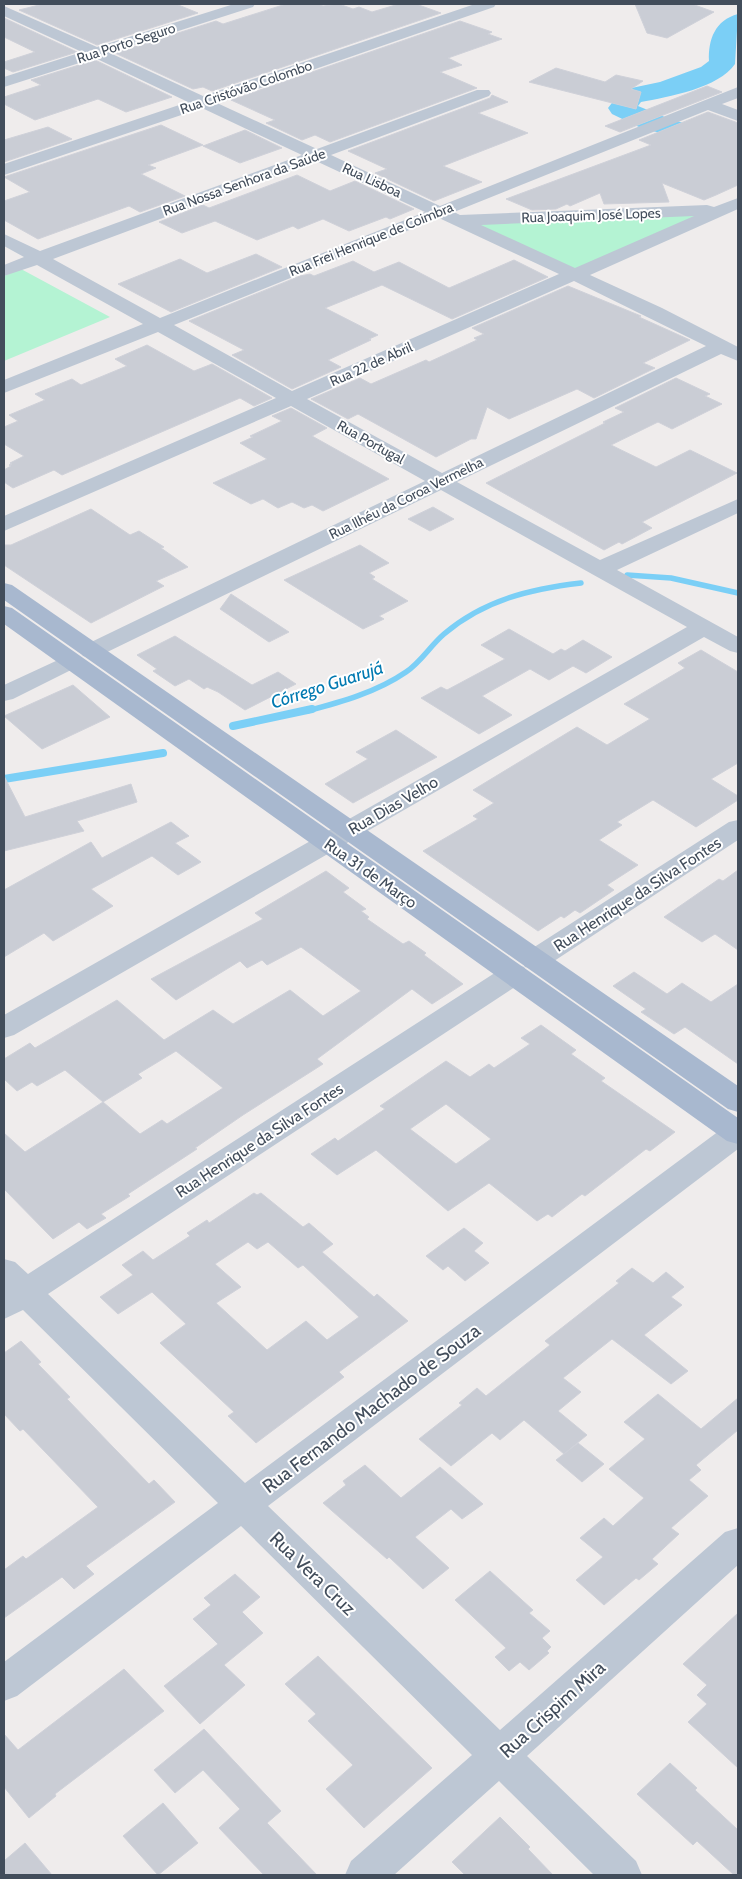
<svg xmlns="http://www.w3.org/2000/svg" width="742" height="1879" viewBox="0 0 742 1879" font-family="Cabin,sans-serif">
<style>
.green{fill:#b4f3d3}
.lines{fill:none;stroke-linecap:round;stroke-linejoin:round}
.stream-far1{stroke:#7bcff6;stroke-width:5.5}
.stream{stroke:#7bcff6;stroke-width:8}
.river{fill:#7bcff6;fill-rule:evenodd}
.building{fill:#cacdd5;stroke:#cfd1d9;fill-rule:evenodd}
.minor{fill:#bdc7d4;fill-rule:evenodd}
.major{fill:#a8b8cf;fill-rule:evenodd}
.labels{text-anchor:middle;stroke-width:4;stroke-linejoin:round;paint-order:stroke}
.far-street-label{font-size:14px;fill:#424d5b;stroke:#fff}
.street-label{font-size:16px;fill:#424d5b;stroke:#fff}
.water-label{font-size:18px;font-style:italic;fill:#0079b1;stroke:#fff}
.near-street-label{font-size:19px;fill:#424d5b;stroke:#fff}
</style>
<rect width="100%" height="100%" fill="#efecec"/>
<path class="green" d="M724,210L575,275L458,220Z
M21,269L110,317L4,361V276Z"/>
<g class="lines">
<path class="stream-far1" d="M627,575L671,578L738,593
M307,711C341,702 377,692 406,672C421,662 430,646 444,634C484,600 530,589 581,583"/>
<path class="stream" d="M233,726L312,709
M4,779L163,753"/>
<path class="river" d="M738,14L735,64C719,88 668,97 641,102L638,106L672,120L738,136V153L641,128L612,114L608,108L622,90L660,82L701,67L709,61C708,40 715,20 738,14Z"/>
</g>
<path class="building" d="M43,4H176L198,13L97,45L19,10Z
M286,4H318L323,6L339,4L353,9L359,7L372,12L399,4H416L441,13L212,91L203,87L193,89L115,53L216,21L223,24Z
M635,4H692L714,12L667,38L647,33Z
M4,18L77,52L13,72L4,68V62L35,52L4,37Z
M460,21L492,32L488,34L502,39L448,58L462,65L440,72L477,88L330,142L315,135L302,140L266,123L275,120L231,100Z
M95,60L172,97L126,112L98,99L35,120L4,104V97L41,85L31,80Z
M556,68L605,82L616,75L643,81L631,89L641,92L636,109L529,82Z
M707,86L722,92L620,132L605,126Z
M492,95L508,102L478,113L528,133L443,166L482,182L434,201L375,173L387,169L348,151L490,98Z
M708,112L738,123V185L716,195L704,200L662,183L669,202L604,204L600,193L570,206L567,204L556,209L532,210L506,199L651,145L639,140Z
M161,125L203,145L148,165L156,168L141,174L185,196L140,212L129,206L38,239L4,220V201L30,192L4,177Z
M48,127L72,139L4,162V140Z
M245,130L282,148L240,163L203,146Z
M297,175L330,191L355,181L414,209L390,219L386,217L349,231L323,219L298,229L293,226L257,240L215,221L182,233L159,222L203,205L209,208Z
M256,254L282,267L171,312L118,284L180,259L207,273Z
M514,260L548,277L452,319L382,285L325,308L378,335L369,339L371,340L328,360L341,367L292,389L232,355L244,350L189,321L300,276L310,274L314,276L353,261L374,272L399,262L449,288Z
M568,286L641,316L639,317L690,340L643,363L655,368L594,398L577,389L509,419L487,407L476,439H471L436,457L358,414L348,419L311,399L360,378L371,384L426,360L429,362L477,340L474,338L484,334L472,328Z
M147,345L194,371L212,364L272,398L254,406L240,398L62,475L54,470L13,488L4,482V470L11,466L9,465L12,464L10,463L24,456L4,444V427L18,421L9,415L45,400L35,394L62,383L72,379L81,385L127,366L115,359Z
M676,378L710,394L705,396L722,404L672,429L658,422L611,445L656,467L690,450L737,473L642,522L652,528L622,544L619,542L604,550L486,483L605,423L603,422L624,412L615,408Z
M291,408L327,428L312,436L389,479L323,511L312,505L304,508L292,502L278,508L263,499L251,504L213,483L267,459L240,443L253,437L250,436L282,421L272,416Z
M433,507L454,519L430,531L408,519Z
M91,509L130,535L139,531L164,547L161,548L188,567L156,581L164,586L91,623L4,565V545H11Z
M360,545L389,563L369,573L375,577L372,579L408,601L379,616L384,619L363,629L284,580Z
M231,594L289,632L269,642L220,609Z
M509,629L553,654L561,649L565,651L583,640L612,657L586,673L573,666L549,680L530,669L482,696L512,715L479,734L421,698L441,687L447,690L505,659L481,645Z
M175,636L252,685L278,672L296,684L245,710L218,692L207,687L204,689L189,679L175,686L153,671L157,669L137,655Z
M701,650L738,672V763L711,779L738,796V800L696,827L653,800L617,822L622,825L599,840L638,865L607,885L614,890L580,913L575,910L564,918L561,916L538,931L423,851L478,819L473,816L494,803L473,790L577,727L607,745L650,719L624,704L685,668L678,663Z
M73,685L110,717L42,749L4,716Z
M396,730L437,757L353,803L325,784L368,759L356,752Z
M4,776L25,817L131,784L137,802L77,821L84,831L4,851Z
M171,822L189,836L175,843L201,862L178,875L152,856L91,889L113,906L53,941L44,933L4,957V890L91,842L102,858Z
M738,870V950L715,934L702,942L664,917L719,879L723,881Z
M326,871L349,888L343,892L366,909L361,911L369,917L367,919L403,944L409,941L426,953L424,955L463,984L432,1004L412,989L317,1059L323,1064L243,1115L195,1148L197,1149L128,1194L130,1196L101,1214L106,1218L87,1229L79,1222L53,1239L4,1189V1133L25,1152L103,1102L65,1070L37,1086L32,1082L17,1091L4,1079V1059L30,1043L35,1048L117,1000L164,1040L213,1010L233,1024L290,990L323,1016L361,991L301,947L267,965L262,960L247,968L240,961L176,1000L151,979L263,919L255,913ZM176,1051L223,1088L167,1124L162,1120L140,1134L103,1102L142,1078L138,1074Z
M634,972L667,994L682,983L711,1002L738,984V1064L685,1027L674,1034L641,1012L646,1009L613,986Z
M541,1025L576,1050L571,1054L605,1078L601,1081L675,1132L650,1151L646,1149L585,1196L582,1194L552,1217L548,1214L537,1221L489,1183L448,1211L376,1150L337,1175L311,1154L335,1138L338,1141L385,1109L380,1106L446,1061L470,1077L489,1064L494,1068L530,1044L521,1038ZM446,1104L491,1139L456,1164L410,1129Z
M254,1193L257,1195L261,1193L303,1227L309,1223L333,1244L322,1252L374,1297L377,1294L408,1321L339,1372L344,1377L256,1443L228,1416L234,1412L160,1343L186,1324L152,1292L118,1314L100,1297L133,1275L122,1265L143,1251L153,1260L190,1236L187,1233L207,1220L209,1223ZM248,1242L257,1249L268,1242L298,1268L303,1265L359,1317L327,1340L306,1321L267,1350L216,1303L241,1287L215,1264Z
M464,1228L483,1243L474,1251L489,1263L465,1281L448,1266L443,1270L426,1256Z
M632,1268L653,1283L666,1272L684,1287L671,1297L682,1305L644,1335L688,1371L671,1384L612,1339L563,1378L581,1392L558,1411L587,1435L564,1454L524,1420L500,1440L492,1433L451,1466L419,1439L462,1405L459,1403L477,1388L486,1396L550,1345L545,1341L619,1283L616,1281Z
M21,1341L41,1362L38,1364L70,1397L67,1399L113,1447L149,1484L154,1480L175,1502L86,1566L94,1574L74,1589L62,1577L4,1618V1570L23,1556L26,1559L98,1507L23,1429L20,1431L4,1414V1353Z
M658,1394L701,1429L738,1398V1430L696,1465L701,1470L689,1480L708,1496L671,1528L679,1534L652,1559L658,1564L639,1580L636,1578L604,1605L576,1580L603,1557L580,1538L604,1518L613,1526L644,1498L609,1469L645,1439L624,1422Z
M578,1443L604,1464L582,1482L556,1460Z
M365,1465L401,1498L440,1467L483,1504L462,1519L451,1509L415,1537L449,1568L423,1589L389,1557L387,1559L323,1503L346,1485L343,1481Z
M490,1571L533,1610L529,1613L550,1631L542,1638L551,1647L547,1651L549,1653L529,1670L520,1662L509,1671L495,1657L506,1648L455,1600Z
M235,1574L260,1597L242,1612L263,1633L224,1665L245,1685L200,1724L164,1686L218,1644L193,1619L211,1605L204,1598Z
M738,1613V1768L688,1722L707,1704L697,1695L707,1685L683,1664Z
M318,1656L432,1768L364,1828L326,1789L353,1765L308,1721L316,1714L285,1684Z
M124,1669L164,1711L55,1794L56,1796L29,1818L4,1787V1734L18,1750Z
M204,1729L281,1811L267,1823L317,1875H264L219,1828L240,1809L203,1770L175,1793L154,1770Z
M670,1763L697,1788L695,1790L738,1830V1875H734L697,1841L693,1845L637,1794Z
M163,1803L198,1843L158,1875L123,1836Z
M500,1817L530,1847L528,1849L553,1875H465L452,1862Z
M25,1843L52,1875H4V1861Z"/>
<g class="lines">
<path class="minor" d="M234,4H255L253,7L110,53L203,96L475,4H496L494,7L217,103L317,149L477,90H489L491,93L489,96L331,155L440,206L738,87V98L722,104L738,110V121L708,110L454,212L460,215L707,205L714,207L738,198V209L590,275L662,308L738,347V361L721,354L457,482L600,560L738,499V513L617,570L738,637V653L730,651L704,637L14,1035L4,1038V1015L687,627L441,490L99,656L91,658L83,656L79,651L83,646L425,481L291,406L4,531V516L276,398L158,332L4,393V380L143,324L37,265L4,276V265L24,257L4,246V234L40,251L302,155L202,108L4,175V164L188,102L95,58L4,87V77L82,52L4,16V6L97,47ZM316,161L425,212L160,318L53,259ZM694,216L575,268L481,225ZM439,218L559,274L292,391L174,325ZM574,281L706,346L442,473L307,399Z
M71,654L79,656L83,661L79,666L13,699L4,701V685Z
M738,820V840L545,967L535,969L525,967L521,960L525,953L729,822Z
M514,964L524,967L528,974L524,981L48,1294L245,1483L727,1125L738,1122V1149L268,1506L500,1730L725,1532L738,1528V1565L527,1756L636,1861L642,1875H594L499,1781L394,1875H345L351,1861L472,1755L241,1526L17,1696L4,1701V1662L218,1503L23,1310L4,1319V1259L15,1262L28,1274L504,967Z"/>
<path class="major" d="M4,583L12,585L738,1086V1112L728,1109L4,600Z
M4,606L12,608L738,1118V1144L727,1141L4,624Z"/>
</g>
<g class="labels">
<g class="far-street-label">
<text transform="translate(126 43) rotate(-18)" y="5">Rua Porto Seguro</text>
<text transform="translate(246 87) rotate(-19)" y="5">Rua Cristóvão Colombo</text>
<text transform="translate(372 180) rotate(25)" y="5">Rua Lisboa</text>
<text transform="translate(244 182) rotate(-20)" y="5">Rua Nossa Senhora da Saúde</text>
<text transform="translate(591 215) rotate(-2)" y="5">Rua Joaquim José Lopes</text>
<text transform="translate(371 239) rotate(-22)" y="5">Rua Frei Henrique de Coimbra</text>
<text transform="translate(371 364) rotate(-24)" y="5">Rua 22 de Abril</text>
<text transform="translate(371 442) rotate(29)" y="5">Rua Portugal</text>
<text transform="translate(406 498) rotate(-26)" y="5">Rua Ilhéu da Coroa Vermelha</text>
</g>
<g class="street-label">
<text transform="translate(393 805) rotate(-30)" y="6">Rua Dias Velho</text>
<text transform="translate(371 873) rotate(35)" y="6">Rua 31 de Março</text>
<text transform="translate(637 894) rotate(-33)" y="6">Rua Henrique da Silva Fontes</text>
<text transform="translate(259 1140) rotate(-33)" y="6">Rua Henrique da Silva Fontes</text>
</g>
<g class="water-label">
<text transform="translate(327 685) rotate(-18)" y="6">Córrego Guarujá</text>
</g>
<g class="near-street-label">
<text transform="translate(371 1408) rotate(-37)" y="7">Rua Fernando Machado de Souza</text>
<text transform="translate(313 1573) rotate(44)" y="7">Rua Vera Cruz</text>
<text transform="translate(552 1709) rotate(-42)" y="7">Rua Crispim Mira</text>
</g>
</g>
<rect width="742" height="1879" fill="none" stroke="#424d5b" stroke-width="10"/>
</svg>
